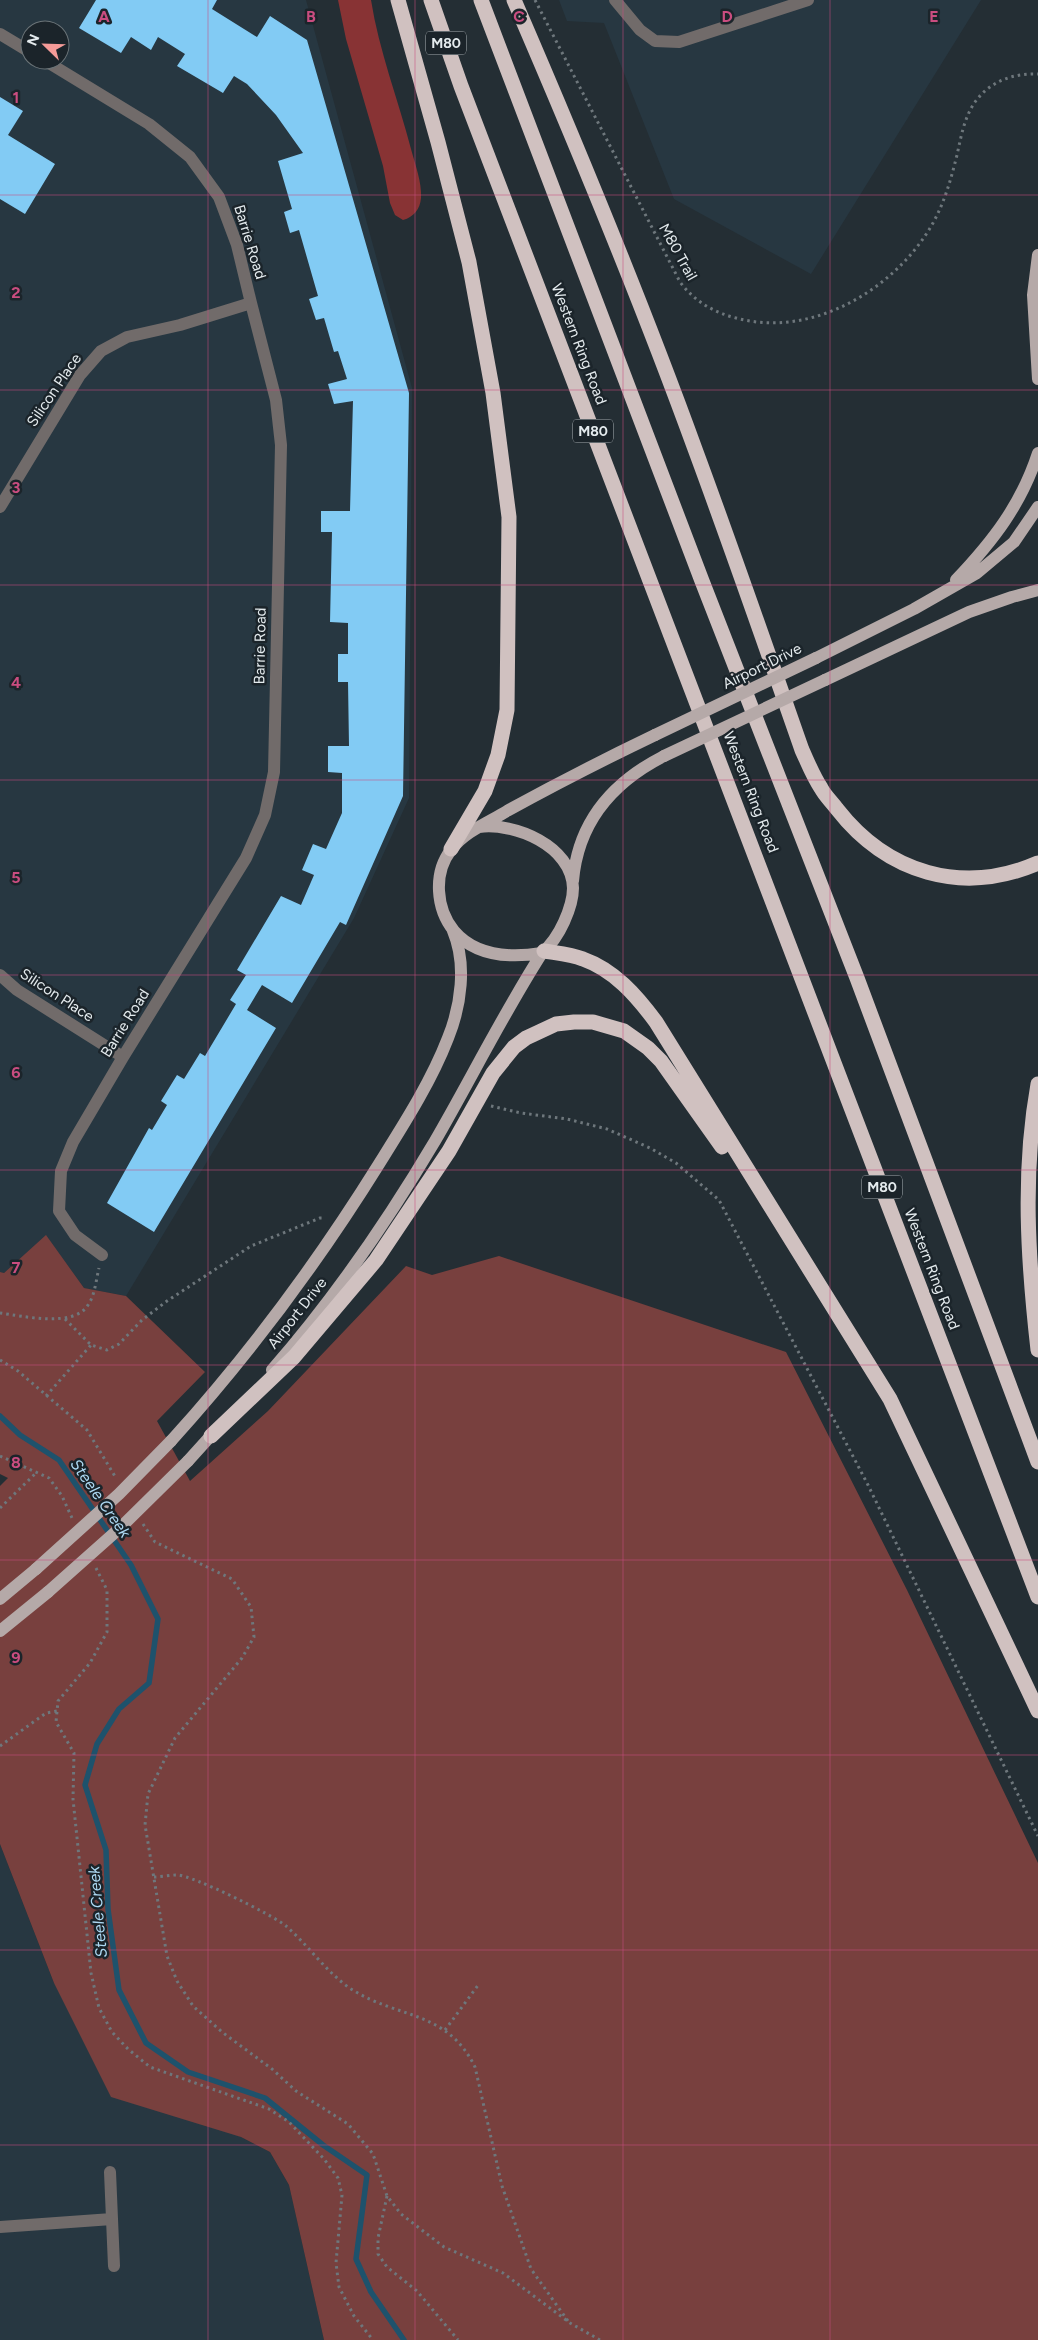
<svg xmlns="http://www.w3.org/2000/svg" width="1038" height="2340" viewBox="0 0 1038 2340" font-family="Figtree,sans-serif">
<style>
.built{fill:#273741;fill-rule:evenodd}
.green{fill:#78403e}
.forest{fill:#883334}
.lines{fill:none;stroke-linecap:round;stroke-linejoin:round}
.stream{stroke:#1e526c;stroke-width:5.5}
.building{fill:#82cbf4}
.path{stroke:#6e777c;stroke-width:3;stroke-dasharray:2.5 4;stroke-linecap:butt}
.minor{stroke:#716b6a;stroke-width:12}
.major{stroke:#b5a9a8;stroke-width:12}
.highway{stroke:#d0c1c0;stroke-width:15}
.major-bridge{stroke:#b5a9a8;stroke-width:12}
.grid{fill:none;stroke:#ca4d80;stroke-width:1;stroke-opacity:0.55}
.labels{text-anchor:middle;stroke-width:5;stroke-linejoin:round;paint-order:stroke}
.shield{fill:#1b242a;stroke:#a8afb3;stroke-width:1}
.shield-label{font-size:14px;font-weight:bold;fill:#e4ebee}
.street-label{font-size:15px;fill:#e4ebee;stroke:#1b242a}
.water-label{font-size:16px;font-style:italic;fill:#add9f3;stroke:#1b242a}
.grid-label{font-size:16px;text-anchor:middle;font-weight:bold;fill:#ca4d80;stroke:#1b242a;stroke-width:5;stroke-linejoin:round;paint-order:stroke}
</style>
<rect width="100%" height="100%" fill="#242e34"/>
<path class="built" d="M0,0H306L412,388L409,798L354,918L126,1296L84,1288L46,1236L4,1273L0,1272ZM30,30H60V60H30Z
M559,0H981L811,274L674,199L604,23L567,21Z
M0,1844L54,1983L241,2137L270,2152L289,2185L324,2340H0Z"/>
<path class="green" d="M46,1235L84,1288L126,1296L205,1372L157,1421L190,1481L268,1411L406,1266L432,1275L499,1256L786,1352L907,1590L1038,1863V2340H324L289,2185L270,2152L241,2137L111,2097L54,1983L0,1844V1486L8,1478L0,1474V1272L4,1273Z"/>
<path class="forest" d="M338,0H371C379,51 398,99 411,149C415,164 422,182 421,198C420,209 414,217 403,220L395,215L390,203L383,166L346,39Z"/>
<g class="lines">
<path class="stream" d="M0,1416L20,1435L59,1460L131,1565L158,1619L149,1683L119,1709L97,1744L85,1785L106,1850L108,1909L119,1990L146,2043L188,2072L265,2098L323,2145L367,2175L356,2259L371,2292L404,2340"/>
</g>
<path class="building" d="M96,0H217L212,9L257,37L270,16L307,40L409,393L403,796L346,925L340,922L292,1003L262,985L247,1010L276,1028L154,1232L107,1203L149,1128L152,1130L167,1105L161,1101L177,1075L184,1079L200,1053L205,1056L236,1004L230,1000L246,975L237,970L281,896L301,905L314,875L302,870L313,844L326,849L342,813V773L328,772V746H349L348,682H338V654H348V623L330,622L332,532H321V511H350L353,401L334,404L328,384L347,379L338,351L334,352L324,318L316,320L309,299L318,296L299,230L290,233L284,212L292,209L278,161L303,153L276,115L247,84L234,76L223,93L177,66L185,54L158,37L151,50L131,37L121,53L79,28Z
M0,97L23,111L8,135L55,164L25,214L0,199Z"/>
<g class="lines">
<path class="path" d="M535,0L680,282C694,301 713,312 736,318C812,339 896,289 933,223C945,201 951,179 957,155C961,137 964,118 975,102C990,81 1014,73 1038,74
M491,1106L521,1113L567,1119L607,1129L650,1148L676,1163L719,1200L868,1485L1038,1836
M0,1313C23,1316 74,1328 88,1305C95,1295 96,1280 99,1268
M65,1319L91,1345L107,1350L119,1344L142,1320L167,1301L251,1246L320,1218H325
M0,1360L18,1371L87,1430L116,1478
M46,1396L91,1345
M0,1456L49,1478L62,1496L72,1518
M0,1508L36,1473
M143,1524L155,1542L232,1579L251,1607L254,1637L242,1658L175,1738L148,1794L145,1825L167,1956L177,1981L193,2006L222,2032L272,2069L296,2091L348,2124L373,2154L387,2196L401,2214L444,2247L503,2273L570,2323L600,2340
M96,1568L107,1590V1632L90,1663L58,1701L56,1722L74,1753L73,1799L91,1973L99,2008L112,2032L128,2049L150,2067L269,2109L289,2122L324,2159L338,2178L342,2195L336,2263L339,2287L354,2316L373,2340
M0,1746L46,1713L57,1711
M154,1877C161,1877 169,1875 177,1875C192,1875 273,1915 286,1926C308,1945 327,1973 351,1989C398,2019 447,2010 475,2067L502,2186L531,2269L568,2321
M445,2030L479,1984
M387,2196L378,2238V2254L387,2267L417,2291L458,2340"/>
<path class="minor" d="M615,0L640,30L655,41L679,42L808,0
M0,34L30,52
M44,60L149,124L190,157L219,197L237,245L251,303L276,400L281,445L274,772L265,815L246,858L123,1057L73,1142L61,1171L59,1211L75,1235L102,1255
M0,507L80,375L101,351L127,337L180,325L251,303
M0,975L17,990L123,1057
M110,2172L114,2266
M0,2227L112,2219"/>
<path class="major" d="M1038,255L1033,295L1038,379
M956,580C993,541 1021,505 1038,453
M816,658L914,609L977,573L1014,542L1038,507
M825,680L969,612L1012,597L1038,590
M479,827C514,822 572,846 573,888C573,900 569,911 564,922C559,933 551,945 542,953C511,958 476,957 454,931C436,909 433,873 451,850C464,832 489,822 507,811C556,784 605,759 655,735
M573,881C578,821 613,782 664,756
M272,1370C334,1299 387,1222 435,1141C471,1079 503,1014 542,953
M171,1441C249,1355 318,1262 379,1164C404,1124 431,1082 448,1038C461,1006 467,964 453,931
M188,1461L216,1430
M0,1599L36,1569
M0,1631L48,1592"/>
<path class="highway" d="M398,0L438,142L469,262L493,393L509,517L507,710L498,755L485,791L451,849
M431,0L461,86L1038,1597
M481,0L702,581L857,978L1038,1462
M514,0C578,148 640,298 695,449C732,549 767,650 802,750C808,763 813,776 821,788C825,796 832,802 837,809C887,873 962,896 1038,863
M544,951C556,953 571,954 583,959C614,970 636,995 656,1022L890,1399L1038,1711
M1038,1084C1022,1173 1028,1261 1038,1350
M211,1436L294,1357L376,1260L449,1151L493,1073L514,1047L526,1038L556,1024L574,1022H593L624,1031L648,1048L661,1061L722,1147"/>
<path class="major-bridge" d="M655,735L816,658
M664,756L825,680
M36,1569L119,1494L171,1441
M48,1592L120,1528L188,1461"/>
</g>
<path class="grid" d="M208,0V2340M415,0V2340M623,0V2340M830,0V2340M0,195H1038M0,390H1038M0,585H1038M0,780H1038M0,975H1038M0,1170H1038M0,1365H1038M0,1560H1038M0,1755H1038M0,1950H1038M0,2145H1038"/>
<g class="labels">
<g class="shield">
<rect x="426" y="31.5" width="40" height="23" rx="4"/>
<rect x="573" y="419.5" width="40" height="23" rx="4"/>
<rect x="862" y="1175.5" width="40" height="23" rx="4"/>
</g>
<g class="shield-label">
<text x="446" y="48">M80</text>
<text x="593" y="436">M80</text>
<text x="882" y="1192">M80</text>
</g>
<g class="street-label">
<text transform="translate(250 242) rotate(73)" y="5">Barrie Road</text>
<text transform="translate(678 252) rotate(61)" y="5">M80 Trail</text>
<text transform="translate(579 344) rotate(69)" y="5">Western Ring Road</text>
<text transform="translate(54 390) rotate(-56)" y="5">Silicon Place</text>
<text transform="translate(260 646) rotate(-89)" y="5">Barrie Road</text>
<text transform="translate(762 666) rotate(-26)" y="5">Airport Drive</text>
<text transform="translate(751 792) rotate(69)" y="5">Western Ring Road</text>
<text transform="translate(57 995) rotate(33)" y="5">Silicon Place</text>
<text transform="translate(125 1023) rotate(-58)" y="5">Barrie Road</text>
<text transform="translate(932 1269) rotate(69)" y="5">Western Ring Road</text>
<text transform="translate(297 1313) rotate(-52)" y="5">Airport Drive</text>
</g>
<g class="water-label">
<text transform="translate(101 1498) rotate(55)" y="6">Steele Creek</text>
<text transform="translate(97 1912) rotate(-95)" y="6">Steele Creek</text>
</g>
</g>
<g class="grid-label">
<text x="104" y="22">A</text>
<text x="311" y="22">B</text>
<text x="519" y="22">C</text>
<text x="727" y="22">D</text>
<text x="934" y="22">E</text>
<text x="16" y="103">1</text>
<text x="16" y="298">2</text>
<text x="16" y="493">3</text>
<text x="16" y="688">4</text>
<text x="16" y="883">5</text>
<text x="16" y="1078">6</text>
<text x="16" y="1273">7</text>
<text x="16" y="1468">8</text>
<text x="16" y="1663">9</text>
</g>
<g transform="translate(45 45) rotate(293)"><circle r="24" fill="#1b242a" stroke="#6b7478"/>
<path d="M0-4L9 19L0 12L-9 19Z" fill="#f59b98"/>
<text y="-8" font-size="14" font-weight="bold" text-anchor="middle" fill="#e4ebee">N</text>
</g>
</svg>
